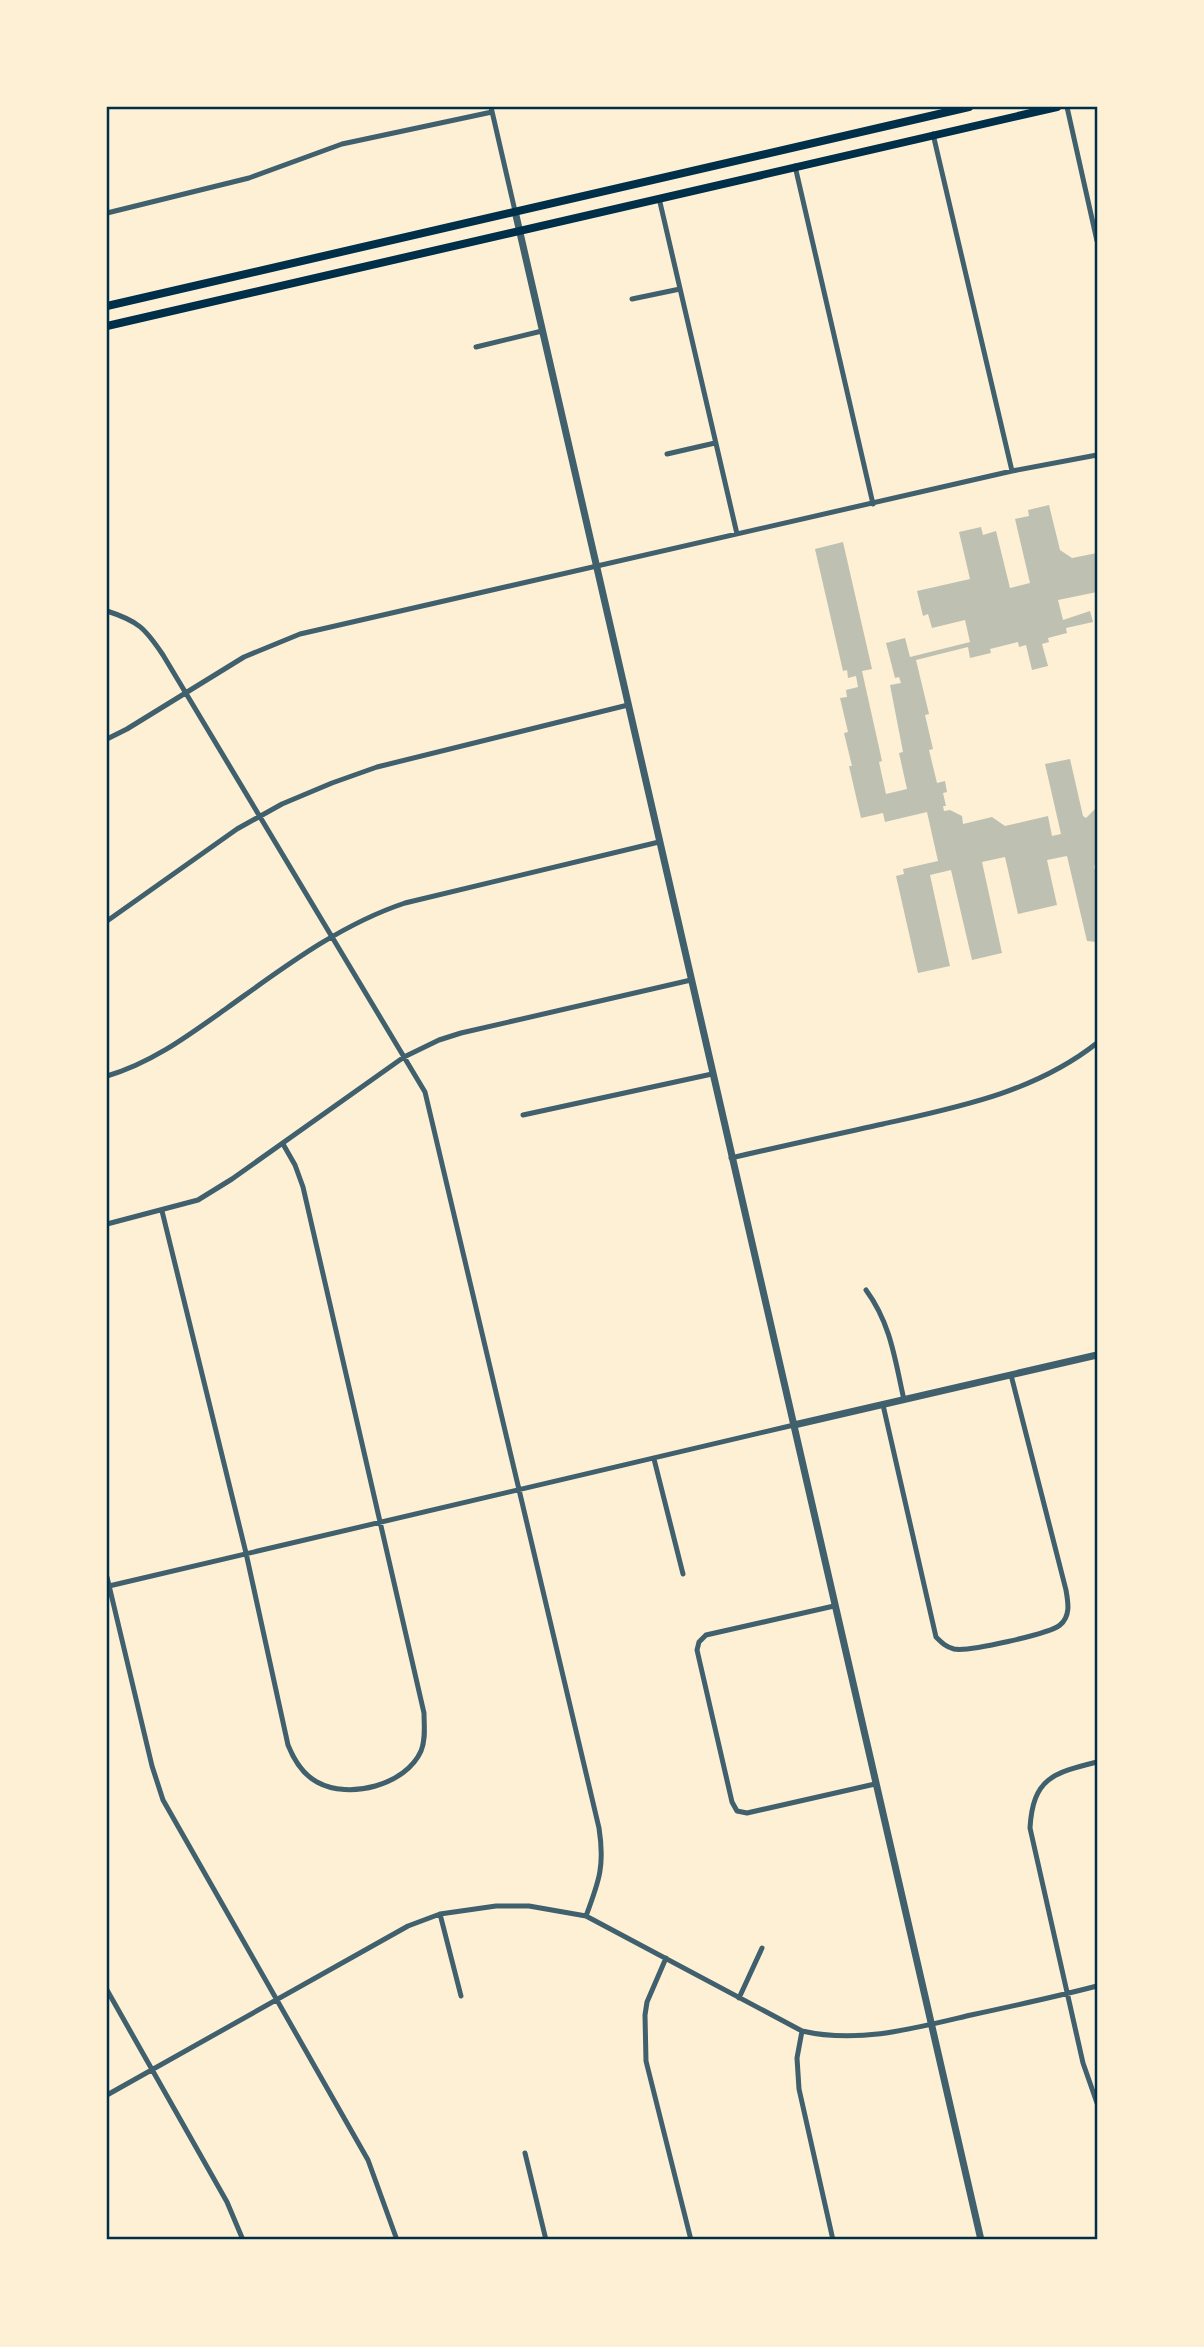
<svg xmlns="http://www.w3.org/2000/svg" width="1204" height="2347" viewBox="0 0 1204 2347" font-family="Helvetica,sans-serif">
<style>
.building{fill:#bec0b2}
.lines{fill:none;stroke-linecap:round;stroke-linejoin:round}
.minor{stroke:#3f606c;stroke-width:5}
.tertiary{stroke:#3f606c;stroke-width:7}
.secondary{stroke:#003049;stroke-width:8}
.neatline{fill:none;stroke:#003049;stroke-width:2.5}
</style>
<rect width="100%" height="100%" fill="#fdf0d5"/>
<path class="building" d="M1049,505L1060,550L1072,558L1097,553V592L1058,600L1063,620L1090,611L1093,622L1066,628L1067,633L1048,638L1049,642L1042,644L1048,666L1032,670L1026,645L1019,647L1018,642L990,649L991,653L970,658L968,647L916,660L929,714L925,715L933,749L929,750L937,783L945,781L947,792L943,793L946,806H943L944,811L950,810L962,816L963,824L992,817L1005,826L1048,816L1052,836L1061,834L1045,764L1070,759L1083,816L1086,818L1097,807V862L1094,866L1097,879V942L1087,941L1067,856L1047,860L1057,905L1018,914L1005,857L982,862L1002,953L972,960L951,870L930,875L950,966L918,973L896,876L904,874L903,869L938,861L927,812L885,822L883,813L861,818L849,766H852L844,733L848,732L840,698L847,697L846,690L858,687L856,676L848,678L847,670L843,671L815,549L843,542L872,669L862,671L882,761L879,762L886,794L907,789L899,753L903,752L890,685L901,683L899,677L895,678L886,643L905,638L910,657L970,642L965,620L932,628L928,614L923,616L917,591L970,579L959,532L981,527L983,535L996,531L1010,588L1030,583L1015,519L1029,516L1028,510Z"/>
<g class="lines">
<path class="minor" d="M491,107L515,211
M1067,107L1097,241
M933,134L1012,471
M795,166L873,504
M659,198L737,534
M107,213L249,178L342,144L492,112
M632,299L680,289
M476,347L542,331
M667,454L715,443
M107,611C138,621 145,628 163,655L425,1092L599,1828C605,1866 599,1881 586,1916
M107,739L127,729L244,657L300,634L1012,471L1097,455
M107,921L237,829L282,804L332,783L377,767L628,705
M107,1076C152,1063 189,1035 227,1008C283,968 339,925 405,903L659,842
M523,1115L712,1074
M731,1158C782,1146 833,1135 883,1124C959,1107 1035,1092 1097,1043
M162,1211L246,1553L288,1745C294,1760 302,1774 317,1782C349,1800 406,1785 421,1751C426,1739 424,1726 424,1713L303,1187L295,1165L283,1144
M107,1224L198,1200L232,1179L404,1057L439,1040L461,1033L691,980
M866,1290C891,1324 895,1360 904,1400
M883,1405L936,1637C942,1643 946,1647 954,1649C968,1652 1049,1634 1060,1625C1071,1616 1068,1602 1066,1590L1011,1375
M654,1459L683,1574
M107,1577L152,1766L163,1800L368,2160L397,2240
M109,1586L794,1425
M834,1606L706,1635L699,1642L697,1650L732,1802L737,1811L747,1813L875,1784
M1097,1762C1053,1773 1033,1778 1030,1828L1083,2063L1097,2103
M440,1914L461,1996
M666,1958L647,2002L645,2015L646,2061L691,2240
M107,1990L227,2202L243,2240
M739,1998L762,1948
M802,2031L797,2058L799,2089L833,2240
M107,2095L408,1926L440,1914L496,1906H529L586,1916L802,2031C859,2044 916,2028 971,2015C1013,2006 1055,1997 1097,1986
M525,2153L546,2240"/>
<path class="tertiary" d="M515,211L981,2240
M794,1425L1097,1355"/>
<path class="secondary" d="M107,306L969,107
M107,326L1057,107"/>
</g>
<rect width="1204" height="2347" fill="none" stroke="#fdf0d5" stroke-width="217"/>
<rect x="108" y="108" width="988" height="2130" class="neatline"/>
</svg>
